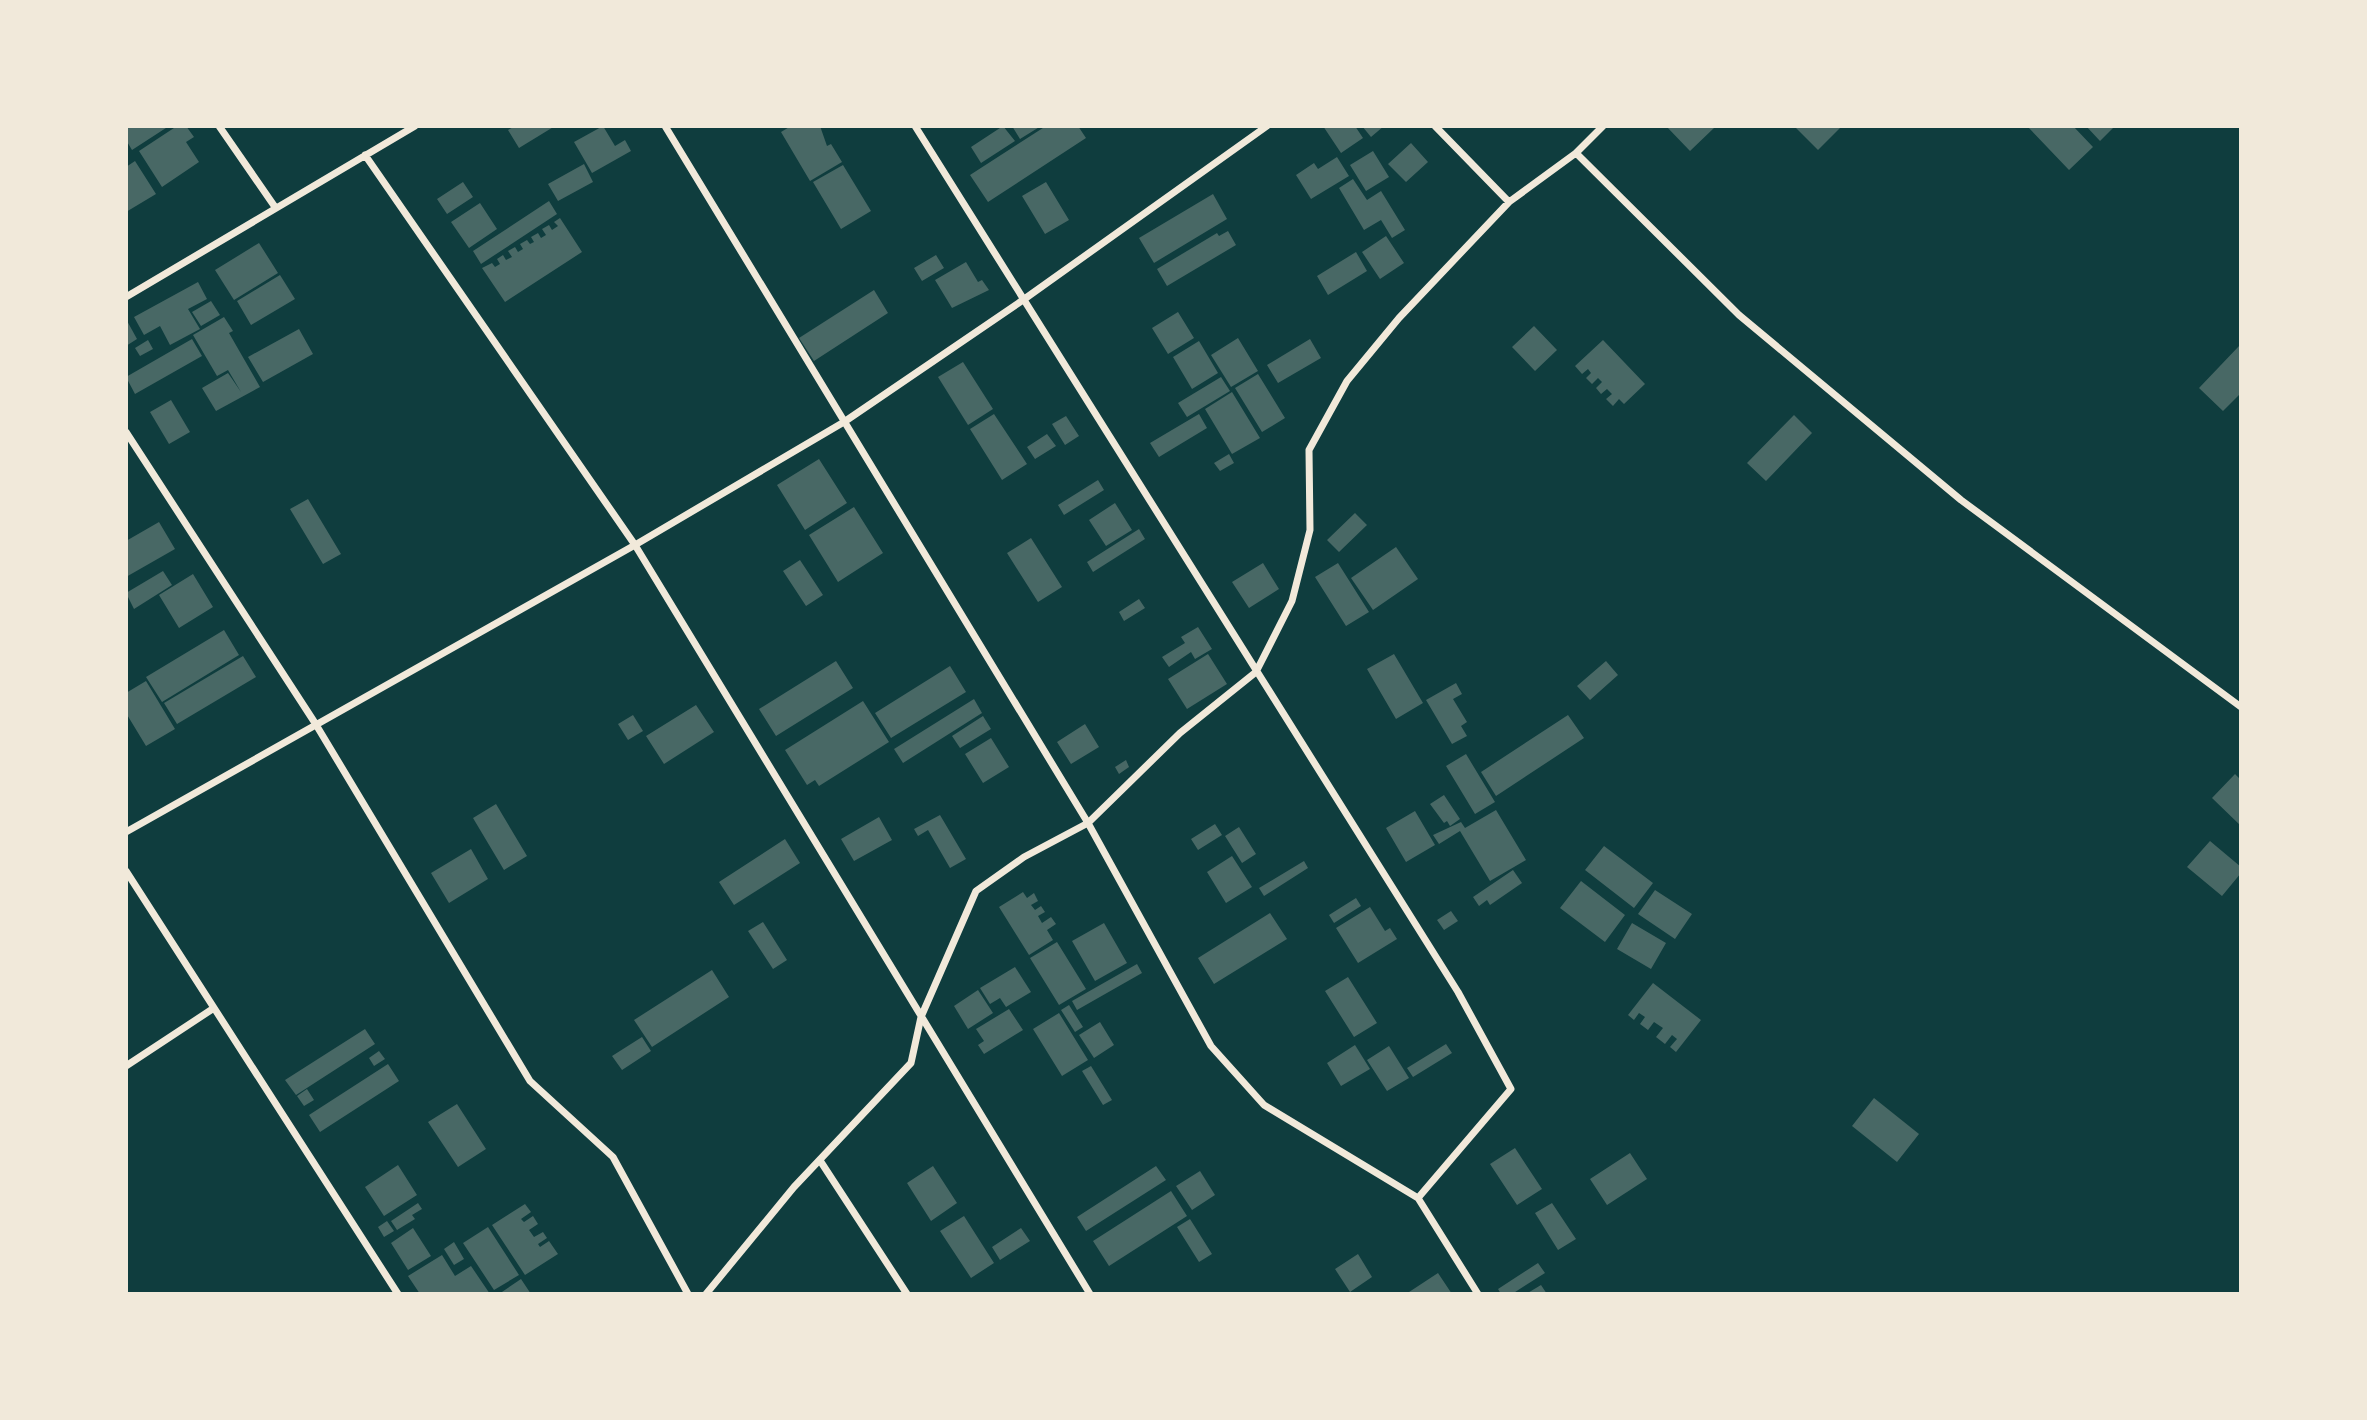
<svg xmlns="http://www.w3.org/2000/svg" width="2367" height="1420" viewBox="0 0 2367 1420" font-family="Montserrat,sans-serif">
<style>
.building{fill:#486865}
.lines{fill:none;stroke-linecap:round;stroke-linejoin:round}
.minor{stroke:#f1e9da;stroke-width:7}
</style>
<rect width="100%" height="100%" fill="#0f3d3e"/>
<path class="building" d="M126,126H169L132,150L126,140Z
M177,126H186L194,137L186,142L199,162L162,187L139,151Z
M515,126H555L519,148L508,130Z
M603,126L615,146L625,140L631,151L592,173L574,142Z
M791,126H820L827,146L831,144L842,162L810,181L781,132Z
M1003,126L1015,141L981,163L971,147Z
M1012,126H1041L1020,139Z
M1046,126H1078L1086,138L988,202L970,175Z
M1323,126H1355L1363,138L1341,153Z
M1362,126H1384L1371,137Z
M1666,126H1712L1714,128L1690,151Z
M1794,126H1842L1818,150Z
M2027,126H2073L2093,147L2069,170Z
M2086,126H2115L2100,141Z
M1411,143L1428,162L1406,182L1388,164Z
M1373,151L1389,177L1366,191L1350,165Z
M1337,157L1349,176L1311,199L1296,175L1314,163L1318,169Z
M135,161L156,194L126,212V167Z
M584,164L593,182L558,201L548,184Z
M843,165L871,211L841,229L813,182Z
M1353,179L1367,200L1381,191L1405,230L1392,238L1381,220L1364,230L1339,188Z
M463,182L473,197L447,214L437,199Z
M1046,182L1069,220L1045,234L1022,196Z
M1213,194L1227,219L1154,263L1139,238Z
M549,201L557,214L481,264L473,251Z
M480,203L497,229L469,248L451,222Z
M560,218L582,252L505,302L482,268L492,263L495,267L500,264L497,259L503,255L506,260L512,257L508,251L515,247L518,252L523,249L520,244L527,240L530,244L534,242L531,237L538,233L541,238L546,235L542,229L549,225L552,230L558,226L554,222Z
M1228,231L1236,245L1167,286L1157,269L1217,233L1219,236Z
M1386,236L1404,263L1380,279L1362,252Z
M259,243L278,273L234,300L215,270Z
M1356,252L1367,271L1328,295L1317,276Z
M936,255L944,268L922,281L914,268Z
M966,262L978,282L982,280L989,290L952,308L935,280Z
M280,275L295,299L251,325L237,301Z
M198,282L207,299L188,309L200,329L170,345L160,326L144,335L134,317Z
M874,290L888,313L814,361L799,338Z
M211,301L220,315L201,326L192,312Z
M1178,312L1194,338L1168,354L1152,328Z
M224,317L233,331L229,333L260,387L216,411L202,388L228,373L241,392L228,370L217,376L193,335Z
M126,319L137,339L126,346Z
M1534,326L1557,350L1535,371L1512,347Z
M299,329L313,354L263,382L248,357Z
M1238,338L1258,371L1231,387L1211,355Z
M192,339L202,356L135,394L126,377Z
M1310,339L1321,358L1278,383L1267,365Z
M148,340L153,349L140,356L135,348Z
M1603,340L1645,384L1624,404L1619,399L1613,406L1606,399L1612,394L1607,389L1601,394L1596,388L1602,382L1598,378L1592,384L1586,378L1591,373L1588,369L1582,374L1575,366Z
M1199,341L1218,373L1192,389L1173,357Z
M2240,345L2241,393L2223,411L2199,388Z
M963,362L993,409L968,425L938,377Z
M1258,374L1285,418L1262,432L1235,388Z
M1221,377L1230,391L1187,417L1178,403Z
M1232,392L1260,438L1232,454L1205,409Z
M171,400L190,432L169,444L150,412Z
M994,414L1027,464L1002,480L970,429Z
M1199,414L1207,428L1159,457L1150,443Z
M1794,415L1812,433L1766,481L1747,463Z
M1066,416L1079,436L1065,445L1052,424Z
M1047,434L1056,446L1035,459L1027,447Z
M1229,454L1234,463L1220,471L1214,463Z
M819,459L847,503L805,530L777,485Z
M1098,480L1104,490L1064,515L1058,505Z
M308,499L341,554L323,564L290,509Z
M1115,503L1132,530L1106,546L1089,520Z
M854,507L883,553L838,582L809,535Z
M1355,513L1367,525L1339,552L1327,540Z
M159,522L175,549L126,577V541Z
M1139,529L1145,539L1093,572L1087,562Z
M1031,538L1062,587L1038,602L1007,553Z
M1396,547L1418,579L1373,610L1351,578Z
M800,560L823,595L806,606L783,571Z
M1263,563L1279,589L1249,608L1232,582Z
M1338,563L1369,612L1346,626L1315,577Z
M163,571L172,585L134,609L126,593Z
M193,574L213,607L179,628L159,595Z
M1139,599L1145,608L1124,621L1119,612Z
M1198,627L1212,649L1195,659L1191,652L1169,667L1162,657L1185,643L1181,637Z
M224,630L239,655L162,702L146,677Z
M1208,654L1227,684L1187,709L1168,679Z
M1394,654L1423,703L1396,719L1367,669Z
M243,656L256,677L177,724L164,703Z
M836,661L853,688L776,736L759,709Z
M1606,661L1618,675L1590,700L1577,686Z
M950,666L966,692L891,738L875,713Z
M146,681L175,729L146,746L126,713V693Z
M1456,683L1462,694L1453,699L1467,722L1461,726L1467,736L1452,744L1426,700Z
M974,699L982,713L903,763L894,749Z
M863,701L889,742L819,786L815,780L807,785L785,750Z
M696,705L714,732L664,764L646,736Z
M633,715L643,731L628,740L618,724Z
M1568,715L1584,738L1496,796L1481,772Z
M983,716L991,729L960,748L952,736Z
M1085,724L1099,747L1071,764L1057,742Z
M991,738L1009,767L983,783L965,754Z
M1466,754L1495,802L1475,814L1446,766Z
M1126,760L1129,767L1119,774L1115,767Z
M2235,774L2241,780V826L2212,798Z
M1444,795L1460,819L1450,826L1447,821L1444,823L1430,804Z
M496,804L527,856L504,870L473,818Z
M1496,810L1526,860L1490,881L1460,831L1439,844L1433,835L1461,822L1465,828Z
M1415,811L1435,845L1406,862L1386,828Z
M940,815L966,859L950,868L928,830L918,836L914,829Z
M879,817L892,840L854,861L841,839Z
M1215,824L1222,835L1198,850L1191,839Z
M1239,827L1256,854L1242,863L1225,836Z
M785,839L800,863L734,905L719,882Z
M2210,841L2241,867V873L2222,896L2187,867Z
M1604,846L1653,883L1634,908L1585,870Z
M471,849L488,879L449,903L431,873Z
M1232,856L1252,887L1226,903L1207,872Z
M1304,861L1308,868L1264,896L1259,888Z
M1513,870L1522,883L1490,905L1487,900L1479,906L1473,897Z
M1581,881L1625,915L1605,942L1560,908Z
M1655,890L1692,914L1675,939L1638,914Z
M1023,892L1027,898L1034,893L1038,901L1031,905L1035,910L1041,906L1045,912L1038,916L1042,923L1051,917L1056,924L1047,930L1053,940L1029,955L999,907Z
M1356,898L1361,906L1334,923L1329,915Z
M1370,907L1385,931L1390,928L1397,939L1358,963L1336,928Z
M1451,911L1458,921L1444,930L1437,920Z
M1270,913L1287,939L1214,984L1198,958Z
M763,922L787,960L773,969L748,931Z
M1104,923L1127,963L1095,981L1072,941Z
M1632,923L1666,943L1651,969L1617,949Z
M1057,942L1086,989L1059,1005L1030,958Z
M1137,964L1142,973L1077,1010L1072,1001Z
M1015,967L1031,992L1006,1007L1000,998L990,1004L980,988Z
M712,970L729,997L652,1047L634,1020Z
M1348,977L1377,1023L1354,1037L1325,991Z
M1653,983L1701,1020L1676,1052L1670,1047L1677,1039L1672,1035L1665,1044L1656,1037L1663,1028L1654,1022L1648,1030L1640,1024L1645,1017L1639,1013L1634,1020L1628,1015Z
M978,990L993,1013L968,1029L954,1006Z
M1069,1005L1083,1027L1075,1032L1061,1010Z
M1009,1009L1023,1030L984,1054L978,1045L984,1041L976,1029Z
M1059,1013L1088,1060L1062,1076L1033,1029Z
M1100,1022L1114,1045L1094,1058L1079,1035Z
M365,1029L375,1044L296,1095L285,1080Z
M642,1037L651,1051L622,1070L612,1056Z
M1446,1044L1452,1053L1413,1077L1407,1068Z
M1355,1045L1370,1069L1341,1086L1327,1063Z
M1389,1046L1409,1078L1387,1091L1367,1060Z
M379,1051L385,1059L374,1066L369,1058Z
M388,1064L399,1081L320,1132L309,1115Z
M1091,1066L1112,1100L1103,1105L1082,1071Z
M307,1089L314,1100L304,1106L297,1096Z
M1874,1098L1919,1134L1897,1162L1852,1126Z
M457,1104L486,1149L458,1167L428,1122Z
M1515,1148L1542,1189L1517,1205L1490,1164Z
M1630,1153L1647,1179L1607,1205L1590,1179Z
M398,1165L417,1195L384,1216L365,1187Z
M933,1166L957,1203L931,1221L907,1183Z
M1156,1166L1166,1180L1086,1231L1077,1217Z
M1200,1171L1215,1195L1192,1210L1176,1186Z
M1171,1191L1187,1216L1109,1266L1093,1241Z
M418,1203L422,1209L412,1215L415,1219L397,1230L391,1221Z
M1552,1203L1576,1239L1558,1250L1535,1213Z
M525,1204L531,1212L521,1219L524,1222L533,1216L538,1224L529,1230L534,1237L543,1232L547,1238L538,1244L540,1247L549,1241L558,1254L525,1275L492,1225Z
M964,1216L994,1263L971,1278L940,1231Z
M1190,1219L1212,1254L1199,1262L1177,1227Z
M387,1221L394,1231L384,1237L378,1227Z
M488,1227L519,1275L494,1290L463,1243Z
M413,1228L431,1256L408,1270L391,1243Z
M1021,1228L1030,1241L1000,1260L992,1247Z
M454,1242L464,1259L454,1265L444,1249Z
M1358,1254L1372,1277L1350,1292L1335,1269Z
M442,1255L455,1276L471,1266L490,1294H420L408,1276Z
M1538,1263L1545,1273L1512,1294H1501L1498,1289Z
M1438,1273L1452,1294H1406Z
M521,1279L531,1294H499Z
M1541,1285L1547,1294H1526Z"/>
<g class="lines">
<path class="minor" d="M219,126L275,207
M665,126L1088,823L1211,1046L1264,1105L1418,1198L1478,1294
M915,126L1458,992L1511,1089L1418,1198
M1435,126L1509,202
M1576,153L1739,315L1961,500L2241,707
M365,155L635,545L1090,1294
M126,297L415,126
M126,432L315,723L530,1081L613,1157L688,1294
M126,832L635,545L844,422L1023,300L1267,126
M126,871L398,1294
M126,1066L214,1008
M821,1162L907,1294
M706,1294L794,1187L911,1063L921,1017L976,891L1024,857L1088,823L1180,733L1256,672L1292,601L1310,530L1309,450L1347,381L1399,318L1509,202L1576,153L1603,126"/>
</g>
<rect width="2367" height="1420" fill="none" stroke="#f1e9da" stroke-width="256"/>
</svg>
